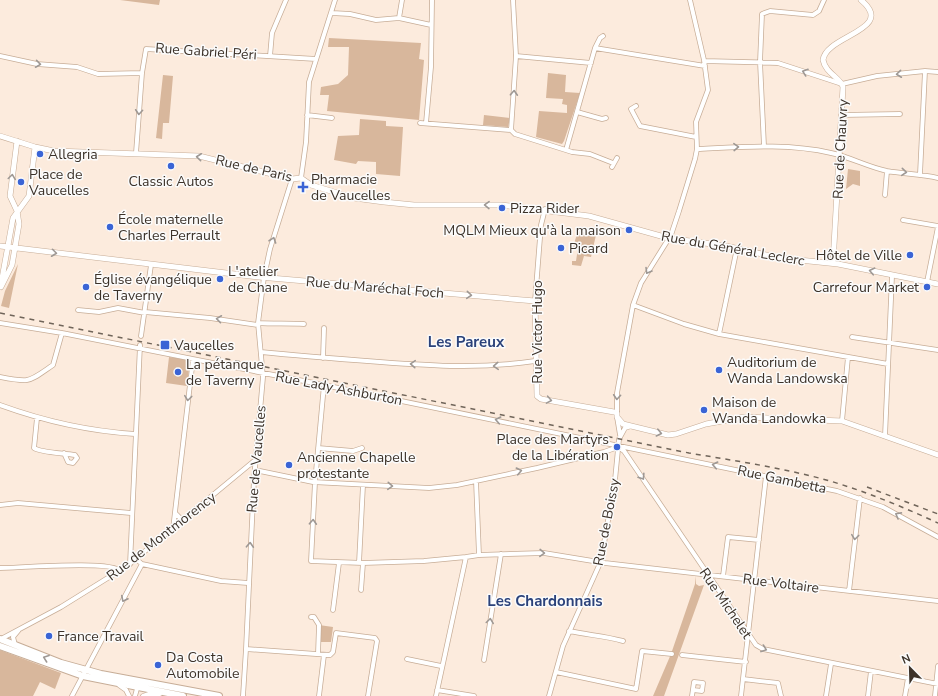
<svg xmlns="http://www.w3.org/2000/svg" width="938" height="696" viewBox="0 0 938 696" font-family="'Nunito Sans',sans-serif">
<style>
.green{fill:#d8b79c}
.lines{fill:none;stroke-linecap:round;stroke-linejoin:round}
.minor-casing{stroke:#c7ad97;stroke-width:5.5}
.tertiary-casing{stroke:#c7ad97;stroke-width:6}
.primary-casing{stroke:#c7ad97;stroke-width:8}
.minor{stroke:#fff;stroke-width:4}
.tertiary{stroke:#fff;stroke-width:5}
.primary{stroke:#fff;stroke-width:6}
.rail{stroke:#70655a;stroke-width:1.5;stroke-dasharray:5 5;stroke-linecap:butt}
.oneway{stroke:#9e9894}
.poi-dot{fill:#3a64d5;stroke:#fbfbfb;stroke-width:1.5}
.labels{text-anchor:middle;stroke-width:3;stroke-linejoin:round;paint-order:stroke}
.street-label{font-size:14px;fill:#3c3229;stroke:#fbfbfb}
.poi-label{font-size:14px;fill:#3c3229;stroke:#fbfbfb;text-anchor:start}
.neighbourhood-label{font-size:15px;font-weight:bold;fill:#2b427a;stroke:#fbfbfb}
</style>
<rect width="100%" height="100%" fill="#fcebdd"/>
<path class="green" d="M120,0H160L159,5Z
M329,38L421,43L419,59L424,60L419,120L327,111L329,95H320L321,87L338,84L348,75L349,47H328Z
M548,73L566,75L565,92L580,93L564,141L562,144L536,137L539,111L567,113V105L562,104L563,99L546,98Z
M163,75L173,76L169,123H163L162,139L156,138Z
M484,115L510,118L508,127L483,125Z
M360,119L386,121V126L403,127L400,176L376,174V162L358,161L356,164L334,160L338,136L359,135Z
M848,169L860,171V186L853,184L846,189Z
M578,231L596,235L591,257L584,256L581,266L572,265V261H576L578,248L573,247Z
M18,264L9,308L1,306L5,291Z
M169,357L190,360L187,386L166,383Z
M696,576V584L699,586L704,585L664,696H653L671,654L695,584Z
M319,625L333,627L331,642H318Z
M0,650L61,673L55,689L40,682L33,696H0Z"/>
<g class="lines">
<g class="minor-casing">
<path id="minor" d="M513,0L516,56L591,63
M332,13L350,14L376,20L399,18L431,25
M399,18L402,0
M595,48L705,66
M0,56L37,64L77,67L98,74L142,73
M270,56L272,33L286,0
M704,61L778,63L842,84L877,76L925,71L938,72
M636,106L631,109L640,126L696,137
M577,112L602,119L606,118
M307,115L332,118
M842,115L900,114
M420,123L511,130L515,134L572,152L590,154L613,163
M426,123L431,67L432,0
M511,130L516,56
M764,146L760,62L762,14L770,11L813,15L819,11L824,0
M697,149C741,147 788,143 831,153C850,157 868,167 887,171C904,174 921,174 938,178
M566,150L595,48L600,38L603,36
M136,153L142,73L146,49L316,59
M612,167L617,158
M920,174L925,71
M301,178L306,142L309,82L335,0
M885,195L887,171
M903,220L938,226
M927,282L938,227
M535,301L541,225L545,209
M633,305L684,324L719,334L888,364
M78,310L99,312L118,308L145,313
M145,312L210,318L258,325
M0,323L62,333L324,385L837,491L883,507L938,537
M258,323C274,324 288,323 304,324
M719,334L737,248
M141,336L151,265
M852,337L938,350
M261,352C300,356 340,359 380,362C435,366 480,369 535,361
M323,358L324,328
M0,377C31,383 28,382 53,365L62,333
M324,385L315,482L311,561L363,563L424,561L466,557
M0,405C44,421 88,431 135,434
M617,413V393L633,305L641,283L671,235L679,211L695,159L697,149L696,122L708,90L704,60L690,0
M617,417L620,435
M37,418L34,448C42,453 64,453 75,455L77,458L73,463L68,462L64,453
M842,421L848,357
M885,436L892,276
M618,447L624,451L756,645L763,649L938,684
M318,448L353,451L362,448
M255,470L313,482L429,488L457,485L537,468L604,452L618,447
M0,505L18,503L131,513
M175,513L180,518L185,520
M173,529L193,359
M479,555L544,553L605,563L938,601
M136,559L142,564L221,581L248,583
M359,563L363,485
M130,564L140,345
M0,568C18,568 113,560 120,571
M723,576L728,537L759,540
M361,590L363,563
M849,591L860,498
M333,610L339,563
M311,617H314L319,625L318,654
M569,631C588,635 605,636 623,641
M1,639L61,607L127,566L254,461
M15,645L13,637L18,631
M246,649L330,655L333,652L336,633L375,638L377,641L368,696
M682,655L746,662
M407,659L441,666
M484,660L501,554
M556,672L636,689L642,651L672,654
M743,679L778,683L781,696
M119,685L126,690L129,696
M437,690L474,696
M72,696L142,564
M135,696L138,685
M143,696L149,694H160
M243,696L246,649L254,479L263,377L258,323L264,277L270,249L292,179
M319,696L324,655
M436,696L466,557L479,555L476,481
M549,696L563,646L601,561L615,480L619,439L625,428L631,426
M692,696L694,682L703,683L702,691L693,690
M741,696L766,476
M826,696L831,664
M868,696L871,671
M905,696L908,678
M935,696L938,666"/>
</g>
<g class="tertiary-casing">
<path id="tertiary" d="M0,136L35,147L54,151L199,156L292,179L301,178L311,185L354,198L384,202L414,205H501L589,216L668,238L726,246L780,258L838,264L938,284
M0,246L259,277L535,301L537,396L541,399L614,412L617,413V417L623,424L668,435L676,434L706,424L744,417L842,421L938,455
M833,263L843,87C840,77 826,74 823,60C826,35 897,30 861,0
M1,284L13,218L29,196L35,147
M1,287L12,265L19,224L17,211L10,196L17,141"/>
</g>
<g class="primary-casing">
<path id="primary" d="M0,639L61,663L101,674L219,696
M0,646L83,676L183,696"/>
</g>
<use href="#minor" class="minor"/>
<use href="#tertiary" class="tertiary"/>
<use href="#primary" class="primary"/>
<path class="rail" d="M0,313L689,453C736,461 784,468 830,481C867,492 903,507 938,523
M867,487L938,514"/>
</g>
<defs><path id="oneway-chevron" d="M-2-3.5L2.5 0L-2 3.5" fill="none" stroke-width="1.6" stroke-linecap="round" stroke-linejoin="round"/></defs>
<g class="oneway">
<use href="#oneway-chevron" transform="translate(38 64) rotate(8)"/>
<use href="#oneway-chevron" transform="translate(805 72) rotate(-161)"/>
<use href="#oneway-chevron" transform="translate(899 74) rotate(174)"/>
<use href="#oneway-chevron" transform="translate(514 93) rotate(-87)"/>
<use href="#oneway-chevron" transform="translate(139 112) rotate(94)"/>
<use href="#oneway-chevron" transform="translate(736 147) rotate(-2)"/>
<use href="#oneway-chevron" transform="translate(199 157) rotate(-174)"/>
<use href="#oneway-chevron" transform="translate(904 172) rotate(5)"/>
<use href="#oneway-chevron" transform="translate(12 177) rotate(-82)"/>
<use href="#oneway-chevron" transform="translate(487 205) rotate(-179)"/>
<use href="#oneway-chevron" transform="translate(273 240) rotate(-71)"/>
<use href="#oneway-chevron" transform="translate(54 253) rotate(7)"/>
<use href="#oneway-chevron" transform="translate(648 271) rotate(121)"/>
<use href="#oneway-chevron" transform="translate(872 271) rotate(-168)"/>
<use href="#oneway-chevron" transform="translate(469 295) rotate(5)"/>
<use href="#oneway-chevron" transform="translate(219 319) rotate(-172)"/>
<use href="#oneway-chevron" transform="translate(413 364) rotate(-176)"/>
<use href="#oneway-chevron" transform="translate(496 366) rotate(176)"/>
<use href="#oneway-chevron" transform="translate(617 397) rotate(94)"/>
<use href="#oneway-chevron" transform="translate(188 398) rotate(97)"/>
<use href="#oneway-chevron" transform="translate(549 400) rotate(10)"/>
<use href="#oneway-chevron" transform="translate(498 420) rotate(-168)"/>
<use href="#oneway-chevron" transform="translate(659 433) rotate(13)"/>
<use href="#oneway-chevron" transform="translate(715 465) rotate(-168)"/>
<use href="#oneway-chevron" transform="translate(519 471) rotate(-12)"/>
<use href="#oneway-chevron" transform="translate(642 477) rotate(57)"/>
<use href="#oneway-chevron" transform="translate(390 486) rotate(4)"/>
<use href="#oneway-chevron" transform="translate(898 515) rotate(-151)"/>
<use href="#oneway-chevron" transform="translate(313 522) rotate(-87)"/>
<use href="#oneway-chevron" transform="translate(855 537) rotate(97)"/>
<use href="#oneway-chevron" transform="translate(250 545) rotate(-87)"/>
<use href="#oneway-chevron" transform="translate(542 553) rotate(2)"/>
<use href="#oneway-chevron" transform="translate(124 599) rotate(117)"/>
<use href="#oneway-chevron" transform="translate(490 621) rotate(-82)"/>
<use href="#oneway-chevron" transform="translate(764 649) rotate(20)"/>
<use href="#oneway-chevron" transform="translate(46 658) rotate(-160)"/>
</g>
<g class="poi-dot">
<circle cx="40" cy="154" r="4"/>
<circle cx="171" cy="166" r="4"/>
<circle cx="21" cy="182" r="4"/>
<path d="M301 181h4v4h4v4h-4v4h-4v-4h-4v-4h4z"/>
<circle cx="502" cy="208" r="4"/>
<circle cx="110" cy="227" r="4"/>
<circle cx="629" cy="230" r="4"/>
<circle cx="561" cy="248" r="4"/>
<circle cx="910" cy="255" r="4"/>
<circle cx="220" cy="279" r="4"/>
<circle cx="86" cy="287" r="4"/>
<circle cx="927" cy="287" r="4"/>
<rect x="160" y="340" width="10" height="10" rx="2"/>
<circle cx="719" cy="370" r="4"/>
<circle cx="178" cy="372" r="4"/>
<circle cx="704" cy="410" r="4"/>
<circle cx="617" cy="447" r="4"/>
<circle cx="289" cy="465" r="4"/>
<circle cx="49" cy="636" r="4"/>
<circle cx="158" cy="665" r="4"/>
</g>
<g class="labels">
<g class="street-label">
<text transform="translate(206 51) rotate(4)" y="5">Rue Gabriel Péri</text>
<text transform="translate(840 149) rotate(-87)" y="5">Rue de Chauvry</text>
<text transform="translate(254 168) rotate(13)" y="5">Rue de Paris</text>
<text transform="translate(733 248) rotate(10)" y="5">Rue du Général Leclerc</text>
<text transform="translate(375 287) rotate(5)" y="5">Rue du Maréchal Foch</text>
<text transform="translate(537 332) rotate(-90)" y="5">Rue Victor Hugo</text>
<text transform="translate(339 388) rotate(11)" y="5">Rue Lady Ashburton</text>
<text transform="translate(256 459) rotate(-85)" y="5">Rue de Vaucelles</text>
<text transform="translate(782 479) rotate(12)" y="5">Rue Gambetta</text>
<text transform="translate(606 522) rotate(-79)" y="5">Rue de Boissy</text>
<text transform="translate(161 536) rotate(-38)" y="5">Rue de Montmorency</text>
<text transform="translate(781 583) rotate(7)" y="5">Rue Voltaire</text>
<text transform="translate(726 603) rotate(56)" y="5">Rue Michelet</text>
</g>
<g class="poi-label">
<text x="48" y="159">Allegria</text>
<text x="29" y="179">Place de<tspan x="29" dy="16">Vaucelles</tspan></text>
<text x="311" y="184">Pharmacie<tspan x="311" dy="16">de Vaucelles</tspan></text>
<text x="171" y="186" text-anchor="middle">Classic Autos</text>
<text x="510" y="213">Pizza Rider</text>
<text x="118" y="224">École maternelle<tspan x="118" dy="16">Charles Perrault</tspan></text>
<text x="621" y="235" text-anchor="end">MQLM Mieux qu'à la maison</text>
<text x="569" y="253">Picard</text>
<text x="902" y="260" text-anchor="end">Hôtel de Ville</text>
<text x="228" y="276">L'atelier<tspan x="228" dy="16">de Chane</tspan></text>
<text x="94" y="284">Église évangélique<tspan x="94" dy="16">de Taverny</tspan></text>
<text x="919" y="292" text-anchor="end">Carrefour Market</text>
<text x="174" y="350">Vaucelles</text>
<text x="727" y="367">Auditorium de<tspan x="727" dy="16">Wanda Landowska</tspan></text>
<text x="186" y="369">La pétanque<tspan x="186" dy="16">de Taverny</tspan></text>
<text x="712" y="407">Maison de<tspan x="712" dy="16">Wanda Landowka</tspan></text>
<text x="609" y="444" text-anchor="end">Place des Martyrs<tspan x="609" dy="16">de la Libération</tspan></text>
<text x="297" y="462">Ancienne Chapelle<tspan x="297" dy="16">protestante</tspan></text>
<text x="57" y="641">France Travail</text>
<text x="166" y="662">Da Costa<tspan x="166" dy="16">Automobile</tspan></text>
</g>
<g class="neighbourhood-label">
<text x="466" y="347">Les Pareux</text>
<text x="545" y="606">Les Chardonnais</text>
</g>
</g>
<g transform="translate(910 668) rotate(337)" stroke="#fbfbfb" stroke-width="3" paint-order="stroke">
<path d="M0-3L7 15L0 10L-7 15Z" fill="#3c3229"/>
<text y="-6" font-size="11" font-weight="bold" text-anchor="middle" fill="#3c3229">N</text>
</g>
</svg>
